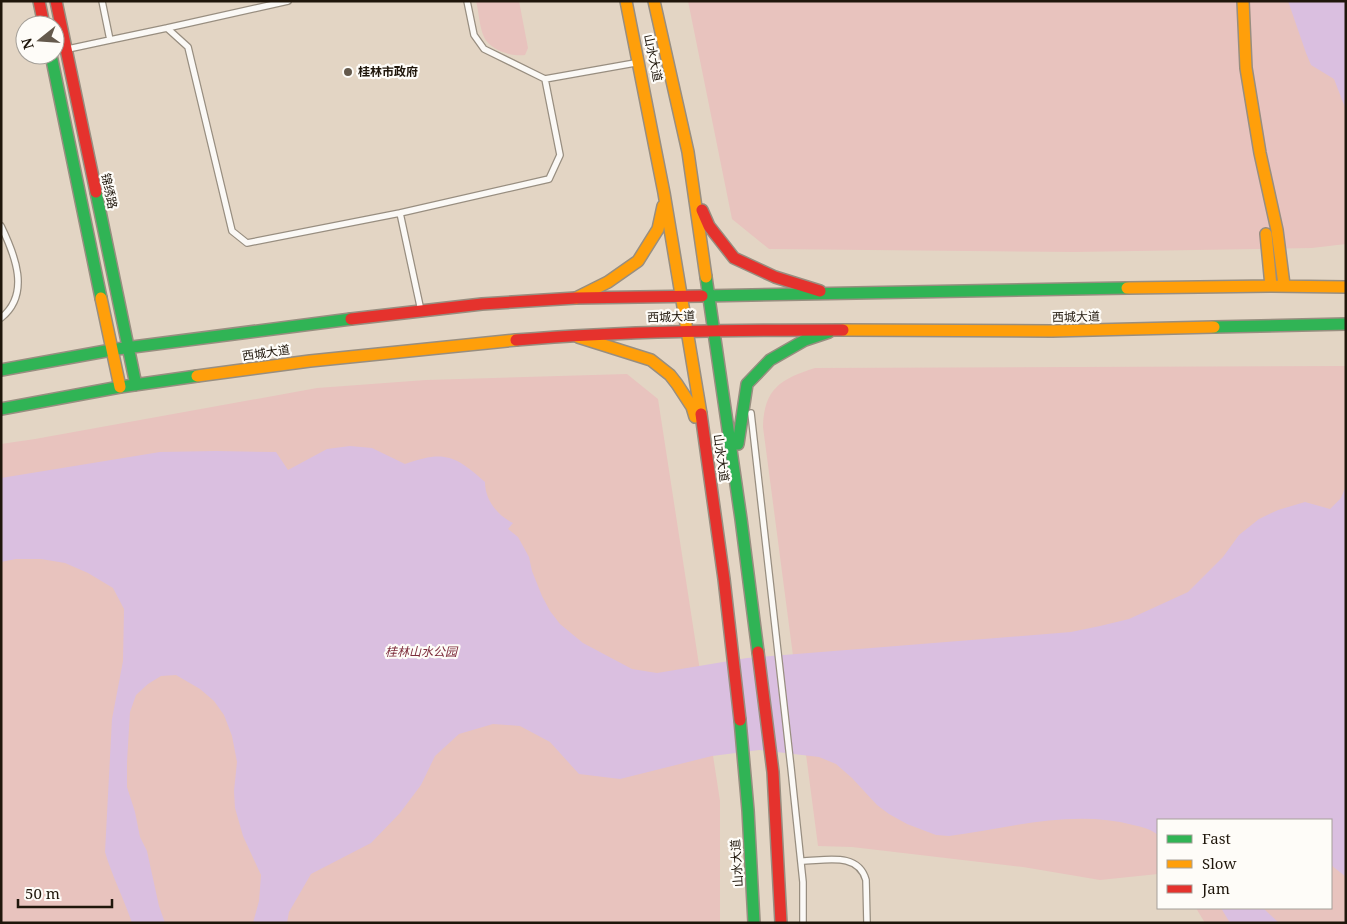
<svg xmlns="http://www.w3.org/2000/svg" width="1347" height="924" viewBox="0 0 1347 924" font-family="'Noto Serif','Noto Sans SC',serif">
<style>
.green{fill:#e8c3be}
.water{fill:#dabfe0}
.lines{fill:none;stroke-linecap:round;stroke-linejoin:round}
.lane-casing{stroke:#988e80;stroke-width:8}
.fast-casing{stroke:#988e80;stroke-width:14}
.slow-casing{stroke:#988e80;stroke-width:14}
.jam-casing{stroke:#988e80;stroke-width:14}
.lane{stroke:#fbf9f6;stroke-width:5.5}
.fast{stroke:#30b455;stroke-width:11}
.slow{stroke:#ff9f0a;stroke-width:11}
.jam{stroke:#e5322d;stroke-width:11}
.poi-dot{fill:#64594c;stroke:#fefcf8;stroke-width:2}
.labels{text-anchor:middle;stroke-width:4.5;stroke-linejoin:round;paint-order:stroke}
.street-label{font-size:12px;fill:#1f160b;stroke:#fefcf8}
.poi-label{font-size:12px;font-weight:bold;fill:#1f160b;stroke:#fefcf8;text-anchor:start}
.park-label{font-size:12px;font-style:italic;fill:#7d2c3b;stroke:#fefcf8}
</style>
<rect width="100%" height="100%" fill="#e3d5c4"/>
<path class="green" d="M476,1H519L528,48L525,55C512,57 490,50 484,37C479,26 479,12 476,1Z
M688,1H1346V244L1312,248L1075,252L769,249L732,219Z
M1346,366V923H1205L1196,908H1331V820H1158V874L1100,880L1023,867L852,847L818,846L763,427C764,389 780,379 815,368Z
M627,374L658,399L720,801V923H1V444L35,439L317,388L426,380Z"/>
<path class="water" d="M1288,1H1346V110L1334,79L1311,65L1306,53Z
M350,446L372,448L405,464C444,450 455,455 485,482C485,500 497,515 513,523L508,529L518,537L529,557L532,571L542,596L550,611L560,624L583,643L632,669L657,673L747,658L1071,632L1100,626L1129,619L1188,592L1223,557L1239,535L1259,519L1278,510L1305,502L1330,509L1341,498L1346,486V877L1331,865V820H1158V835C1151,829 1142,827 1133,825C1073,809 1009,828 949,836L936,835L907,824L889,814L877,805L852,778L836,764L819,757L759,750L712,756L620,779L579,774L550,742L520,726L493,724L459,734L435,756L421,785L400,813L371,843L311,874L289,912L287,923H253L259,901L261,875L243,836L235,808L234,791L237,762L232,736L224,715L214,701L200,689L176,675L161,676L148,684L136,695L130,712L127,762V787L135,812L140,837L147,851L159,906L165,923H132C124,899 112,876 105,852L112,719L123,661L124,609L113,588L88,573L65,563L41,559H16L1,562V478L160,452L216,451L276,452L288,470L327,449Z
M1221,908H1263L1279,923H1230Z"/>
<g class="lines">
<g class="lane-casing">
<path id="lane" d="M102,1L110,40L167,28L188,47L232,231L247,243L400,213
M467,1L474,35L484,49L545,79L635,63
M167,28L288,1
M68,49L110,40
M1,226C15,255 31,294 1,318
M420,306L400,213L549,179L560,155L545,79
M751,413L791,768L803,882V923
M801,861C824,861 858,851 866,880L867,923"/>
</g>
<g class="fast-casing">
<path id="fast" d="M51,55L101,298
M96,192L136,385
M706,277L741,519L758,652
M702,296L1127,288
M1214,327L1346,324
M1,370L117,349L351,319
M1,409L120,387L197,376
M738,444L747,384L770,360L805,340L829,332
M740,720L748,810L754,923"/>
</g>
<g class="slow-casing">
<path id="slow" d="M626,1L664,193L701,414
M654,1L688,152L706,277
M1243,1L1246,68L1260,153L1277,230L1284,285
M1266,234L1271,286
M1127,288L1271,286L1346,287
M101,298L120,387
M576,298L608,282L638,261L658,229L663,206
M843,330L1052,331L1214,327
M578,337L651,360L670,375L677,384L692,407L695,417
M197,376L310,361L516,340"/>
</g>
<g class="jam-casing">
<path id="jam" d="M39,1L44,25
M56,1L96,192
M702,210L709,226L734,258L775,277L820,291
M351,319L482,304L576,298L702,296
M516,340C625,331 734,330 843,330
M701,414L724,579L740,720
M758,652L773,772L781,923"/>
</g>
<use href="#lane" class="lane"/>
<use href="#fast" class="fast"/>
<use href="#slow" class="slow"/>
<use href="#jam" class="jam"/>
</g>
<circle class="poi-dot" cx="348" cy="72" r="5"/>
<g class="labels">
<g class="street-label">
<text transform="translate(653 58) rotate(78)" y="4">山水大道</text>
<text transform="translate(109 191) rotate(78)" y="4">锦绣路</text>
<text transform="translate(671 317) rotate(-2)" y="4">西城大道</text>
<text transform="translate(1076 317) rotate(-1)" y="4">西城大道</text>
<text transform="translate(266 353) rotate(-8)" y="4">西城大道</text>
<text transform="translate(721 458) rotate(82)" y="4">山水大道</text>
<text transform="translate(737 863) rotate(-94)" y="4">山水大道</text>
</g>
<g class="poi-label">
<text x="358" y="76">桂林市政府</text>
</g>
<g class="park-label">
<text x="421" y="656">桂林山水公园</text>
</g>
</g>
<rect width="1347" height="924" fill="none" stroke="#1f160b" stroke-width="5"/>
<rect x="1157" y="819" width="175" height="90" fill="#fefcf8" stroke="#a5a099"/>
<rect x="1167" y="835" width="25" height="8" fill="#30b455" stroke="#a5a099"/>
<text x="1202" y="844" font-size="15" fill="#1f160b">Fast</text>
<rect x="1167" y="860" width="25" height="8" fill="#ff9f0a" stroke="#a5a099"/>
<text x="1202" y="869" font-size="15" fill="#1f160b">Slow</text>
<rect x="1167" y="885" width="25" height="8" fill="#e5322d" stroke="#a5a099"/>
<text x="1202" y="894" font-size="15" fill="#1f160b">Jam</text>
<g transform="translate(40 40) rotate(253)"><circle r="24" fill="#fefcf8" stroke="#a5a099"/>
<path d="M0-4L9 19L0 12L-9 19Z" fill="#64594c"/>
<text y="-8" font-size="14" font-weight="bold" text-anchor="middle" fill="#1f160b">N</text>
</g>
<path d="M18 899v8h94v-8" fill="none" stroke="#1f160b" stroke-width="2.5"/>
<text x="25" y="899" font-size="15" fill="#1f160b" stroke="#fefcf8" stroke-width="4" paint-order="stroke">50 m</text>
</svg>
